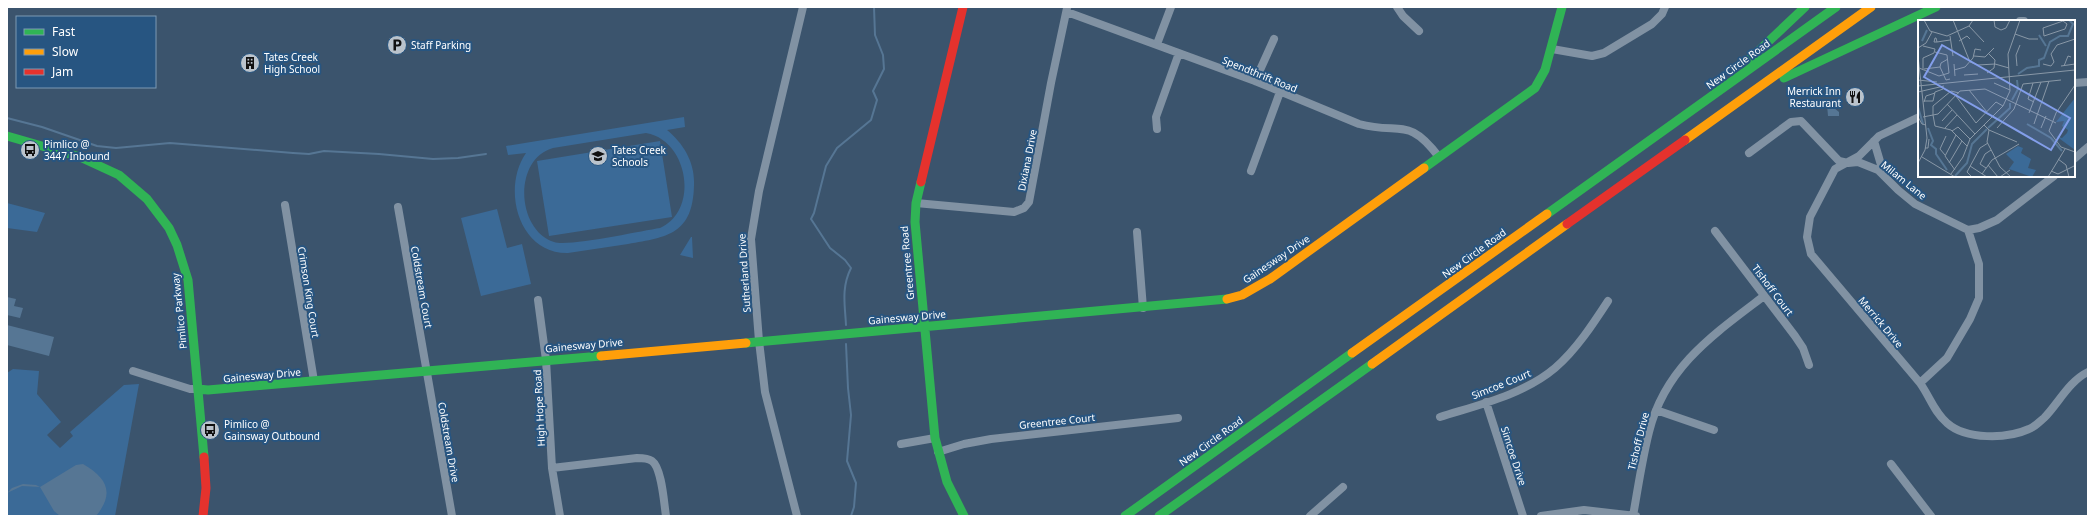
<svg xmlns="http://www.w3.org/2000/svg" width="2095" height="523" viewBox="0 0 2095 523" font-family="'Noto Sans',sans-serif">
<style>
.green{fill:#3b6a97;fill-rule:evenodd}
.water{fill:#567694}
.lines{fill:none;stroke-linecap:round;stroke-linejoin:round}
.stream{stroke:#567694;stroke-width:2}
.street{stroke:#8192a3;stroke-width:8}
.fast{stroke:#30b455;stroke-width:9}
.slow{stroke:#ff9f0a;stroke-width:9}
.jam{stroke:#e5322d;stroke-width:9}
.labels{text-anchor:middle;stroke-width:4;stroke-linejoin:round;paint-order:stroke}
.poi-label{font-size:10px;fill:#fff;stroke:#275581;text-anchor:start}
.street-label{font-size:10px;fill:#fff;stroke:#275581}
.inset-river{fill:none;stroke:#567694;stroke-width:2}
.inset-road{fill:none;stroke:#8998a7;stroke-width:1}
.view{fill:#839eea;fill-opacity:0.15;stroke:#839eea;stroke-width:2}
.inset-edge{fill:none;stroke:#fff;stroke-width:2}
</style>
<rect width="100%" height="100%" fill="#3b546d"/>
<path class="green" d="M684,117L685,127L667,130C684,144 695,163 694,185C693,234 668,237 628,244C608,247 588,250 568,253C519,254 501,189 526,153L508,155L506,146ZM646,133C688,140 700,210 660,228C641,231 568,247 554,242C516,230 513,159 553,148Z
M660,141L672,217L549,236L537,161Z
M7,203L45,213L37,232L7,228Z
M497,209L507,248L522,244L531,284L481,296L461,218Z
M691,237H692L693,258L680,255Z
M13,369L39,371L37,394L61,422L47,435L60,448L73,436L70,432L124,385L139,384L115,516H7V373Z"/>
<path class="water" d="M1829,102L1833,104L1834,108L1839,112V116H1828L1827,105Z
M7,297L16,299L14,306L23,308L20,318L7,315Z
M7,325L54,337L49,356L7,345Z
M83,464C107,478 115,493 96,516H60L54,511L40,487L76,465Z
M23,484L36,485L40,487L22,486L7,493L12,488Z"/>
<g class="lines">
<path class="stream" d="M7,118L42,127L97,146L116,148L170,143L293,153L309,154L324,151L379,154L433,159L458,158L486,154
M846,325C845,305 841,288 851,268L845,260L830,248L811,219L814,213L826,166L837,148L871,120L877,100L873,91L884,69L883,55L875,35L874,7
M846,344L848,388L851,415L847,461L856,483L854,507L851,516"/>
<path class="street" d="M1397,7L1403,16L1419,31
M1067,12L1255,81L1359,124C1401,135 1408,116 1439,157
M2020,21H2024
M1157,44L1171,7
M1552,49L1592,56L1604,53L1652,24L1662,14L1665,7
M1255,81L1274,39
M2074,83L2088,82
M1919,117L1879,136L1859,156L1835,169L1810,217L1807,237L1811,254L1920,383C1930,397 1934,412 1947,423C1966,440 2007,439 2029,429C2035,427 2039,422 2044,418C2058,404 2069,381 2088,372
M1157,129L1156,117L1179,53
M1874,141L1884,175
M1749,153L1791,122L1801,121L1839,161L1848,163L1858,162L1878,170L1898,190L1915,204L1968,230L1979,228L1997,220L2054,176
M2074,159L2088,147
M1251,171L1280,92
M916,203L1014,212L1024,208L1029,202L1051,83L1067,8
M285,205L314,381
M398,207L452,516
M1715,231L1795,336L1803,348L1809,365
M1137,232L1143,308
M538,300L546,360L552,468L560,516
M133,371L190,389H198
M1920,383L1947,358L1970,319L1979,298V264L1968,230
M1486,402L1523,516
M1656,410L1714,430
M1440,417C1478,405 1523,395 1555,368C1576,350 1593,324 1608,301
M901,444L935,438
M938,452L964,444L991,439L1178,418
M1891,464L1931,516
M552,468L637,458C642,458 648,458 652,461C662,468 664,504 666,516
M797,516L765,392L759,341L751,239L759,191L803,7
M1310,516L1343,487
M1541,516L1584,510L1636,516
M1633,516C1638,488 1642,460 1649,432C1665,367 1714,334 1764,296"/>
<path class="fast" d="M1750,59L1805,7
M1784,78L1936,7
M7,136L80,157L119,175L147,199L169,228L177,245L188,280L204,457
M1424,168L1535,88L1545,70L1562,7
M921,182L916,203L915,222L935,438L947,482L964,516
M1547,214L1836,7
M746,343L1227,299
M198,389L208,390L601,356
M1125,516L1352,353
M1159,516L1372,364"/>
<path class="slow" d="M1685,140L1871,7
M1227,299L1242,295L1270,279L1424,168
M1352,353L1547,214
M601,356L746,343
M1372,364L1567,224"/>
<path class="jam" d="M921,182L963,7
M1567,224L1685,140
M203,516L206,488L204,457"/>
</g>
<defs>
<g id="parking-disc" transform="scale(1)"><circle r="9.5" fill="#bac3cc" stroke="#275581"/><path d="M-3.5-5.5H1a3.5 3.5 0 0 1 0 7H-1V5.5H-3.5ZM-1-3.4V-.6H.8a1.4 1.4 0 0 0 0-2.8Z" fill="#111"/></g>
<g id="building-disc" transform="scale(1)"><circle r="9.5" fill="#bac3cc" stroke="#275581"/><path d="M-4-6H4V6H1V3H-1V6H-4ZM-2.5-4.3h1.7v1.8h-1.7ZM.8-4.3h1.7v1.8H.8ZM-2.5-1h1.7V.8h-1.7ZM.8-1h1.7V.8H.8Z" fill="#111"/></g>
<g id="restaurant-disc" transform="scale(1)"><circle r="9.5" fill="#bac3cc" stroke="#275581"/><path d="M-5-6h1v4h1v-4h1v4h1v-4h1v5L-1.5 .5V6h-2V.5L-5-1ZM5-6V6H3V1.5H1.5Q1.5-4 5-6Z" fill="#111"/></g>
<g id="bus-disc" transform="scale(1)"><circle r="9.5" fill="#bac3cc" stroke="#275581"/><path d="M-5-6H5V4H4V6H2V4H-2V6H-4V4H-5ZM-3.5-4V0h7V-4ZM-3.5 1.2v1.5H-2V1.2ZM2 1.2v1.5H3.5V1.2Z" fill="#111"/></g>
<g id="school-disc" transform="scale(1)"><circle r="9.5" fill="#bac3cc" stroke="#275581"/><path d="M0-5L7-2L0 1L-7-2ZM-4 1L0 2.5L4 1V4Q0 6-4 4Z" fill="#111"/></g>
</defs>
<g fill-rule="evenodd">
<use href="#parking-disc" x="397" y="45"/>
<use href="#building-disc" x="250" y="63"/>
<use href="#restaurant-disc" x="1855" y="97"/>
<use href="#bus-disc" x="30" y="150"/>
<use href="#school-disc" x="598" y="156"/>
<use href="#bus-disc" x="210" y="430"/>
</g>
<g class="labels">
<g class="poi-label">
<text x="411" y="49">Staff Parking</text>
<text x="264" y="61">Tates Creek<tspan x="264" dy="12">High School</tspan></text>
<text x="1841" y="95" text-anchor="end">Merrick Inn<tspan x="1841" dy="12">Restaurant</tspan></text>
<text x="44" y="148">Pimlico @<tspan x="44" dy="12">3447 Inbound</tspan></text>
<text x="612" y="154">Tates Creek<tspan x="612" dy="12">Schools</tspan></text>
<text x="224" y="428">Pimlico @<tspan x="224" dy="12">Gainsway Outbound</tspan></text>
</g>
<g class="street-label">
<text transform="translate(1738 64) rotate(-36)" y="4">New Circle Road</text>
<text transform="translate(1260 74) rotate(22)" y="4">Spendthrift Road</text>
<text transform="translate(1027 160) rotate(-79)" y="4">Dixiana Drive</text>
<text transform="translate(1904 180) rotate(39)" y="4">Milam Lane</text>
<text transform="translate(1474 253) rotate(-36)" y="4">New Circle Road</text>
<text transform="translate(1276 259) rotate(-34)" y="4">Gainesway Drive</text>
<text transform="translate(907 263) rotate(-95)" y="4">Greentree Road</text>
<text transform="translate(744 273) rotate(-94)" y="4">Sutherland Drive</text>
<text transform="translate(422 287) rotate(80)" y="4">Coldstream Court</text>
<text transform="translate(1773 290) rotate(53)" y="4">Tishoff Court</text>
<text transform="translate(309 292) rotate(81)" y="4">Crimson King Court</text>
<text transform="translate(179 311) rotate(-96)" y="4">Pimlico Parkway</text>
<text transform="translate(907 317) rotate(-5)" y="4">Gainesway Drive</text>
<text transform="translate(1881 322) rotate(50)" y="4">Merrick Drive</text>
<text transform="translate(584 345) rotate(-5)" y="4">Gainesway Drive</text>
<text transform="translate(262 375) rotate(-5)" y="4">Gainesway Drive</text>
<text transform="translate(1501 384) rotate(-22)" y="4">Simcoe Court</text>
<text transform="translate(539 408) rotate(-93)" y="4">High Hope Road</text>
<text transform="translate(1057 421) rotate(-6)" y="4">Greentree Court</text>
<text transform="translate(1211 441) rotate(-36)" y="4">New Circle Road</text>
<text transform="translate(1638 441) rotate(-76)" y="4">Tishoff Drive</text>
<text transform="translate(449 442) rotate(80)" y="4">Coldstream Drive</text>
<text transform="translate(1514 456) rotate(72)" y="4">Simcoe Drive</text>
</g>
</g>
<g transform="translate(1918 20)">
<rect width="157" height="157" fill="#3b546d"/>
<path d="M157,78V130L138,116L144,118L149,113L150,110L144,106L146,101L138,102ZM100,126L105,128L103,133L113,139L110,148L118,150L114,157L91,149L96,142L88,134Z" fill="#3b6a97"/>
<path class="inset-river" d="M121,15L128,26M4,21L9,10M100,54L109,48L121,46V40L126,38L132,22L142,16H150L155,4L151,0M94,80L100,69L99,60M0,87L5,104M109,104L133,118L144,131M10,108L15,121L13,125L18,129V134L29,150M70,108L92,88V83M37,156L49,143L54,124L69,109"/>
<path class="inset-road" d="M6,0L12,11L29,16L51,6L55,0M35,0L52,42L60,45L77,44L91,48M76,0L77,7L83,10L88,8L92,0M145,1L149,4L147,9L126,16L125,8ZM51,6L66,22M97,14L111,19H120M32,16L35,36M18,18L19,22H16L17,18ZM41,21L49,16L52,19M19,22L32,20M0,28L8,23L14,12M0,36L9,118L7,130L0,143M56,36L67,37L76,28M36,44L37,56M125,44L133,46L136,42L133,34L139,25L157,19M99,46L98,35L102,25M143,46L157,44M146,46L150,36L153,37M22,47L23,43L30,39M1,48L21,56L31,53L29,35L17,32M5,49V38L16,33L17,29L5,26M6,49L22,47L28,60L32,59M36,50L47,47L55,38L57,29L63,30M69,53L76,48L77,40L71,34M46,55L60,54M0,60L19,62M76,63L92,70M115,63L110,79L116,82M157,65L138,93L131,111L143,127L157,132M0,66L157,50M51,70L69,92M0,72L26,66M41,73L33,71L15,86V95L17,106L33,110L49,126M38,76L58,103L78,82L85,86M6,81H15L17,72L25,69M6,82L8,76L17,73M29,84L57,114M111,93L123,62M0,97L4,104L8,105M5,97L20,94L42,71L67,69L138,103M24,101L34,90M116,104L131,61M66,105L71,110L69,122L82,147L93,157M27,108L39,95M79,108L96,89L105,64L143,60M123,108L128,96M71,110L99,122M34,111L40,107L52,119M7,128H10L11,119M27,135L22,129L28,116M4,137L37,157M140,139L148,145L151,157M31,143L44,121M70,145L80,157M52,146L69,157M68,148L62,144L67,134L73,130M37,150L27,136L38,115M133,151L140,154L156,146M33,154L45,137L52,119L85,86L92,71L90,34L102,0M64,154L74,140L101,124M54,157L49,152L62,128L70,123M82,157L92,150M130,157L147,129"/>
<path class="view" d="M24,25L152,98L133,130L6,57Z"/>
<rect width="157" height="157" class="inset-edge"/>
</g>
<rect width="2095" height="523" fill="none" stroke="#ffffff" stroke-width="16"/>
<rect x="16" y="16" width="140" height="72" fill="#275581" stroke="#7d99b3"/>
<rect x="24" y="29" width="20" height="6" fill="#30b455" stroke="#7d99b3"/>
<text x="52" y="36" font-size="12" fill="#ffffff">Fast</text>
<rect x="24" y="49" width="20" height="6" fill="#ff9f0a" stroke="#7d99b3"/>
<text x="52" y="56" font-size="12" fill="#ffffff">Slow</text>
<rect x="24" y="69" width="20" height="6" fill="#e5322d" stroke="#7d99b3"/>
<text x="52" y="76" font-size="12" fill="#ffffff">Jam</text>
</svg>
